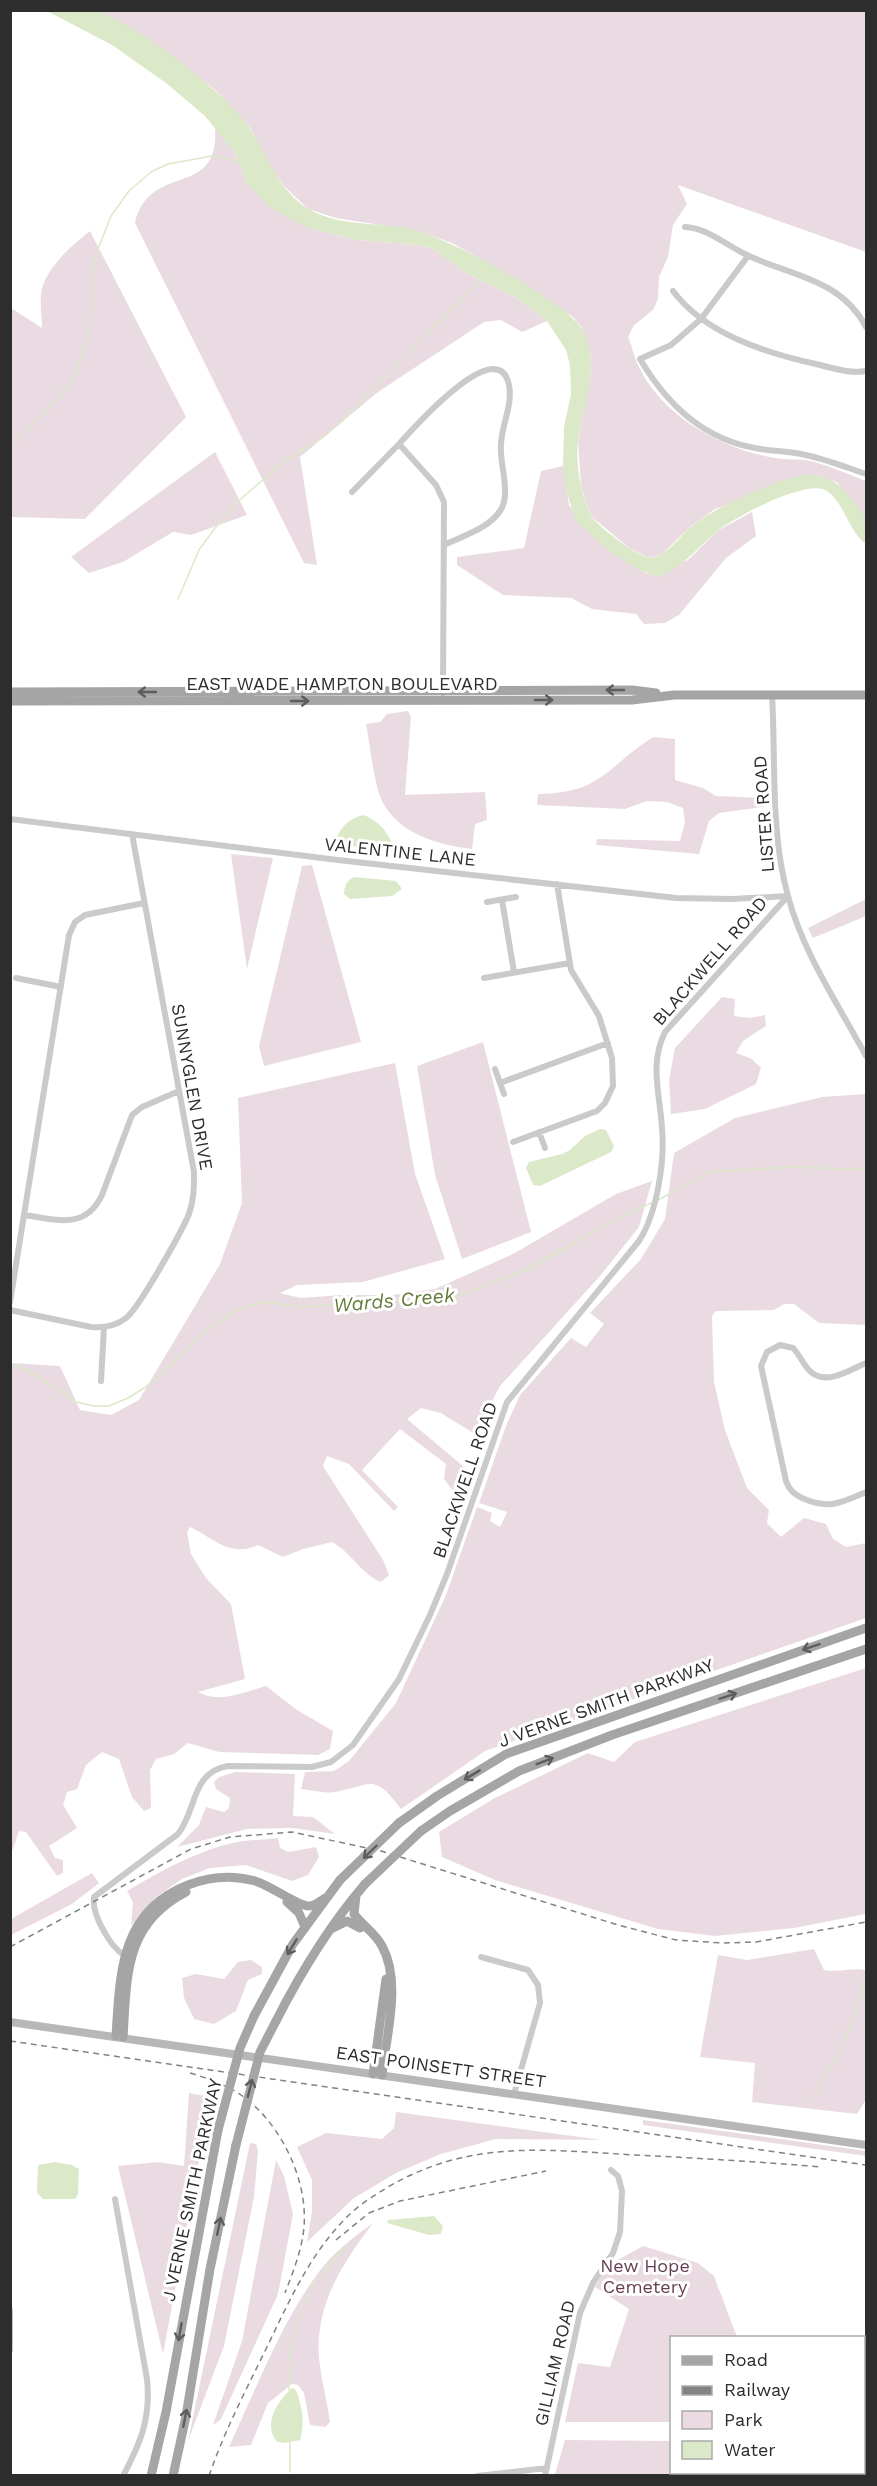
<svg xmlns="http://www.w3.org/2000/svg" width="877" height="2486" viewBox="0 0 877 2486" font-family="'Work Sans',sans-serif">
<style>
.green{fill:#eadbe3}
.water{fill:#dce9c8}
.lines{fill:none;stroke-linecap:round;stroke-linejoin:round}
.stream{stroke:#dce9c8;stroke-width:1.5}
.minor{stroke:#cacaca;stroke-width:6}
.secondary{stroke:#b7b7b7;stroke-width:8}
.primary{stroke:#a5a5a5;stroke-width:9}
.rail{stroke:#828282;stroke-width:1.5;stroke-dasharray:6 4.5;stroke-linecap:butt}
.primary-bridge{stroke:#a5a5a5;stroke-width:9}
.oneway{stroke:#5d5d5d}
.labels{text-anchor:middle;stroke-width:6;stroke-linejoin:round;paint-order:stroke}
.street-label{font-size:18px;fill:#2d2d2d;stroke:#fff}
.park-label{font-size:18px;fill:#653d50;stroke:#fff}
.water-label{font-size:20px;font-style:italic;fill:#657d3b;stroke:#fff}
</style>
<rect width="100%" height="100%" fill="#fff"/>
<path class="green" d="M98,11H866V252L678,185L687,204L673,225L668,257L659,277L658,299L653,310L634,325L628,337C632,346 634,357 639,367C663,416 718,447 770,457C782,460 794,459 806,460C826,464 847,474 866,481V521L837,482L816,475L715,509L691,526L662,554L654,557L648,558L629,548L592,517L586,504L581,486L578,441L591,373V357L582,328L573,317L511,276L452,243L419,231L336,218L308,209L284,186L271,167L250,128L214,89L143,36Z
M215,127L235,153L247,183L308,228L358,240L408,244L432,248L468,274L515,297L547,321L522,332L501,320L484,322L378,392L300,457L317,565L304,563L135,223C150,160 220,201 215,127Z
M90,231L186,417L85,519L11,517V308L42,328C42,317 40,305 41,294C44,269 72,245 90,231Z
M215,452L247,515L191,535L173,532L123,562L89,573L71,557Z
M563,466L569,505L607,549L648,574L688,560L717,531L752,512L756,536L726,558L679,615L665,623L644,624L636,614L592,609L571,598L503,595L457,565V557L524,548L541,471Z
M408,711L411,717L405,795L485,792L487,820L475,824L472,849C439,845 398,834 382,801C374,785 370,744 366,724L380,722L387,714Z
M653,737L675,739V780L703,788L716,796L764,798L763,807L719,813L709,821L699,854L596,845L597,839L680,841L685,822L683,808L667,802L647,801L625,809L537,805L538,794C602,793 605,768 653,737Z
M231,854L273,858L247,969Z
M312,865L361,1042L264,1066L259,1046L302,866Z
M866,899V916L813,938L808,928Z
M722,997L735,999L734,1016L750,1018L765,1015L766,1026L743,1041L736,1053L752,1059L761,1068L756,1084L705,1109L671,1114L669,1080L675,1048Z
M483,1042L531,1232L462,1259L435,1175L417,1066Z
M395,1063L415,1174L445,1259L363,1282L297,1285L280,1293L301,1298L341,1295H392L435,1289L513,1254L616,1194L652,1181L639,1227L600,1276L500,1386L475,1434L441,1413L421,1408L407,1419L470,1472L456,1495L444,1479L446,1464L400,1429L362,1470L398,1507L394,1511L349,1464L327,1456L323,1466L383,1560L389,1575L381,1582C361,1574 351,1552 332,1542L303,1549L283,1557L258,1545C230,1558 215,1539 190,1527L187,1532L191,1554L206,1578L231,1604L245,1679L198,1692C219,1704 244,1692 266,1686L297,1710L333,1731L330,1749L318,1755L219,1752L188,1743L174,1754L156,1759L150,1770L151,1808L144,1811L132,1797L119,1759L102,1752L86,1765L77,1789L67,1792L63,1805L77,1828L49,1846L55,1858L63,1860V1873L57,1876L26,1832L19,1831L11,1855V1363L60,1366L80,1410L111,1415L139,1400L220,1264L242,1203L238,1098Z
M866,1094V1325L819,1323L794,1304H784L774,1310L716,1311L712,1316L714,1382L725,1430L747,1488L769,1510L767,1523L781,1537L804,1518L826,1524L833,1539L846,1547L866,1543V1618L485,1751L401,1809C373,1772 373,1785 335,1792C325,1794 312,1790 301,1789L305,1772L334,1771L349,1761L396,1703L446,1595L477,1507L492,1513L490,1521L500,1527L507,1512L479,1503L506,1426L520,1395L571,1338L586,1347L604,1324L590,1313L641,1259L665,1219L674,1153L735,1118L822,1097Z
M866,1668V1914L794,1928L715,1936L658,1929L495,1880L442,1857L439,1832L493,1799L588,1753L614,1762L635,1742Z
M236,1772L295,1774L293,1816L313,1817L335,1834L292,1828L247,1829L177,1847L199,1825L206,1807L224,1812L229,1808L230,1798L216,1789L214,1782L219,1777Z
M278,1838L280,1848L288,1852L316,1847L319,1857L308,1875L292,1881L246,1865L210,1868L182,1879L156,1897L131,1926L133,1902L127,1891C161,1871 198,1850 237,1842C250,1840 265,1840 278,1838Z
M92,1873L99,1883L72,1904L11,1935V1919Z
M814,1949L824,1970C839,1973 851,1967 866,1970V2100L857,2114L752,2102L755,2063L700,2057L718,1955L747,1960Z
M251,1960L262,1967V1974L248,1980L236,2011L214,2024L194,2019L184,1998L182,1978L196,1974L224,1979L238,1962Z
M189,2093L211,2097L163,2354L118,2166L158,2162L184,2166Z
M396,2112L602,2140L496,2139L441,2154L396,2173L354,2198L307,2242L312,2211V2180L297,2147L326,2133L382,2139L394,2128Z
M643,2120L866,2151V2156L643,2125Z
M250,2143L256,2144L258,2151L254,2197L224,2346L188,2441Z
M276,2160L284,2176L293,2214L278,2294L221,2419L213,2425L242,2341Z
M373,2223C342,2264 315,2305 319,2358C321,2379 327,2400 330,2422L325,2427L310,2425L304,2393L298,2385L292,2384L268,2403L251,2445L229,2447C256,2389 280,2325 318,2273C333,2253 352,2238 373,2223Z
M643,2246L698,2263L714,2276L737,2337L672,2338L671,2422H565L578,2363L610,2367L629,2309L595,2287L607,2266Z
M565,2440L671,2441L672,2472L803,2473L797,2476L557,2475L555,2474Z"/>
<path class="water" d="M47,11C61,10 89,7 101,12C140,28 224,91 248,126C267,153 277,189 307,208C339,228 383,221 419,231C452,241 566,301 582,329C602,366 583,404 578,441C576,459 579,478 583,495C585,502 588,510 592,517C599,527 639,558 650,558C667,557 681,534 693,525C714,508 780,477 807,475C821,474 836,480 845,491C851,498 862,512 866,520C868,526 867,537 866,544C848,531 843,499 825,490C804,480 733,518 716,532C694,551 686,564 659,577L639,570L607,549L576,521L565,487L563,466L564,427L571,394L570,365L566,350L547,321L515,297L468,274L432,248L408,244L358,240L308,228L269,207L247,183L235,153L205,116L166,83L112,45Z
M363,815C376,819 388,831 392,844C380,851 348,848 336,840C340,827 350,818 363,815Z
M354,877L396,881L402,889L392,896L350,899L344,894C345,885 346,881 354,877Z
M600,1129L606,1130L614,1146L611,1152L540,1186L533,1185L526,1168L529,1162L562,1154L570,1150L585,1136Z
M55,2162L72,2165L79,2169L78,2194L75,2199H43L37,2193L38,2165Z
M434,2216L443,2226L441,2234L429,2235L387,2223L388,2220Z
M292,2388L296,2390C302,2406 305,2423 300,2440L285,2443L277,2442C262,2424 278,2401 292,2388Z"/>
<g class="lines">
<path class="stream" d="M10,448L53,404L77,372L90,327L92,272L95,257L111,216L129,191L151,172L168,164L212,156L237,161
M178,599L199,550L221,520L243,497L285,461L326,435L343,420L480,281
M658,1200L707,1173L721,1171L791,1167L844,1169L866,1168
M10,1363L29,1371L76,1402L94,1406H109L128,1398L144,1388L159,1376L207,1329L237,1310L265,1302L302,1307L365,1302L444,1299L459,1296L528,1269L616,1219L651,1203
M812,2100L841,2048L855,2015L866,1973
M289,2390L288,2362L295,2329L313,2284L348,2244
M290,2472V2440
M681,2472L682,2476"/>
<path class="minor" d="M685,227C708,228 727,246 747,255C791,276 841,279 866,327
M748,256L701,319L671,345L640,359C666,403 703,439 755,448C770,451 786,451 801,454C823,458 845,467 866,474
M673,291C705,334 766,353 816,364C833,368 849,374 866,371
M352,492L399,444
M443,693L444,502L436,485L399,444C411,431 498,331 509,385C513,404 502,424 501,444C499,464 512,494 500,511C489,528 463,536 446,544
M772,695C776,761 770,832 788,896C803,953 838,1004 866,1056
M10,819L338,860L676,898L732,899L788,896
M502,900L514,972
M487,902L516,897
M16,978L61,987
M484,978L570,963
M495,1069L504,1094
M500,1083L608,1043
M539,1132L545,1148
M513,1142L597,1111L605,1103L613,1086L612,1058L599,1016L571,970L557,884
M24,1215C55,1219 85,1231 102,1195L132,1115L142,1107L179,1091
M10,1302L69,935L75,922L85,915L144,903
M10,1310L91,1327C104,1328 116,1326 126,1318C139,1308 182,1231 189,1214C194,1200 194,1187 194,1172L132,834
M866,1363C851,1369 827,1386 811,1372C803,1365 800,1355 793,1348L780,1345L767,1352L761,1366L786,1481C789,1490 794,1494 802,1498C829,1510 841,1503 866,1492
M101,1381L104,1327
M128,1957C112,1951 91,1914 94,1897L178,1834C197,1810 191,1772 228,1766L312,1767L331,1762L353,1745L399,1679L430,1615L447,1574L507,1402L639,1241C657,1213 665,1162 662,1128C660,1094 649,1064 665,1032L788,896
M481,1957L528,1970L538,1985L540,2003L514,2094
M115,2199L147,2379C151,2418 141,2442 123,2476
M10,2310V2350
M477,2476L547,2468
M545,2476L580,2313L593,2283L613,2253L620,2232L622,2191L618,2176L611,2170"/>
<path class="secondary" d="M10,2022L866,2145"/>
<path class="primary" d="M10,692L632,690L656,693
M10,701L632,700L674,695H866
M399,1823L437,1796L506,1754L866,1628
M421,1831L450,1811L519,1771L612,1735L866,1649
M356,1895L354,1914C363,1926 375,1933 382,1946C402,1982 386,2036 382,2075
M287,1902L299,1913L305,1927
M331,1929L347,1921L360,1928
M254,2016L293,1944L340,1880
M276,2021C301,1972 329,1926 365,1884
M116,2036C120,1974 120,1911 188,1885C209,1877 233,1875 255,1881C270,1885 298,1906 309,1906C315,1906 320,1901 325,1898
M123,2037C127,1976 124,1924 186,1892
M373,2074L386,1979
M151,2476L166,2412L218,2130
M173,2476L186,2416L210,2269L236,2145"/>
<path class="rail" d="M10,1947L191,1849L230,1837L292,1832L381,1851L618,1925L676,1940L723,1943L756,1942L866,1922
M10,2041L866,2165
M190,2073C207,2078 226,2085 241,2095C280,2122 308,2179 304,2227C302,2250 293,2272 285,2293
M336,2240L369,2213L400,2201L546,2171
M209,2476C224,2432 245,2392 265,2351C289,2302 310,2252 351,2213C362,2203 375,2195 388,2187C470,2139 545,2150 636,2155C698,2158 760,2162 822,2167"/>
<path class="primary-bridge" d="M340,1880L399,1823
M365,1884L421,1831
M218,2130L240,2048L254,2016
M236,2145L260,2052L276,2021"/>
</g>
<defs><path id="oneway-shaft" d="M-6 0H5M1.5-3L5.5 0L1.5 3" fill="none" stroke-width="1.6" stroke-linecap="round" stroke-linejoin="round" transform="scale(1.5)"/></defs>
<g class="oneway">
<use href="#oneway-shaft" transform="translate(615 690) rotate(180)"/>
<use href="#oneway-shaft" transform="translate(147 692) rotate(180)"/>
<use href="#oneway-shaft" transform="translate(544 700)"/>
<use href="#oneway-shaft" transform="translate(300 701)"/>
<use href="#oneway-shaft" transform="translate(811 1647) rotate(161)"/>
<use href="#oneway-shaft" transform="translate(728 1696) rotate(-19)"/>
<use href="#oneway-shaft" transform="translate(545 1761) rotate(-21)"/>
<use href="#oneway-shaft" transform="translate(472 1775) rotate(149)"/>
<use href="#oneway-shaft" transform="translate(370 1852) rotate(136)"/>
<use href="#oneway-shaft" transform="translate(292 1947) rotate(121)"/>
<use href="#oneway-shaft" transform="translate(250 2088) rotate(-76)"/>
<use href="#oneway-shaft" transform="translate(219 2226) rotate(-78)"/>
<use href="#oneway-shaft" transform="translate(180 2332) rotate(100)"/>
<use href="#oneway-shaft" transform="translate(185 2418) rotate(-79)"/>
</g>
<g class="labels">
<g class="street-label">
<text x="342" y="690">EAST WADE HAMPTON BOULEVARD</text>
<text transform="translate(764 814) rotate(-94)" y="6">LISTER ROAD</text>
<text transform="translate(400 852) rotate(6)" y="6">VALENTINE LANE</text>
<text transform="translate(710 961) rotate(-49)" y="6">BLACKWELL ROAD</text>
<text transform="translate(192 1087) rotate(80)" y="6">SUNNYGLEN DRIVE</text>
<text transform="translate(465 1480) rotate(-71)" y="6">BLACKWELL ROAD</text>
<text transform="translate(606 1703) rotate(-20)" y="6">J VERNE SMITH PARKWAY</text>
<text transform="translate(441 2067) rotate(8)" y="6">EAST POINSETT STREET</text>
<text transform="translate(192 2190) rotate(-78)" y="6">J VERNE SMITH PARKWAY</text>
<text transform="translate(555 2363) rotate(-77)" y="6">GILLIAM ROAD</text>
</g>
<g class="park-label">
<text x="645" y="2272">New Hope<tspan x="645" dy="21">Cemetery</tspan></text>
</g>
<g class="water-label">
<text transform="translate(394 1300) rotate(-5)" y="7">Wards Creek</text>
</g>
</g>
<rect width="877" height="2486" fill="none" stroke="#2d2d2d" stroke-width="24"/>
<rect x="670" y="2336" width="195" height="138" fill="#ffffff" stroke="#ababab" stroke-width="1.5"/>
<rect x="682" y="2356" width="30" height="9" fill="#a5a5a5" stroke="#ababab" stroke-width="1.5"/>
<text x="724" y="2366" font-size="18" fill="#2d2d2d">Road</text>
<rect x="682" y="2386" width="30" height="9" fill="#828282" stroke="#ababab" stroke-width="1.5"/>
<text x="724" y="2396" font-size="18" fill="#2d2d2d">Railway</text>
<rect x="682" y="2411" width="30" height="18" fill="#eadbe3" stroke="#ababab" stroke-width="1.5"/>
<text x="724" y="2426" font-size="18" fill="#2d2d2d">Park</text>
<rect x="682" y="2441" width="30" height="18" fill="#dce9c8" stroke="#ababab" stroke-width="1.5"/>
<text x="724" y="2456" font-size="18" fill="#2d2d2d">Water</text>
</svg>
